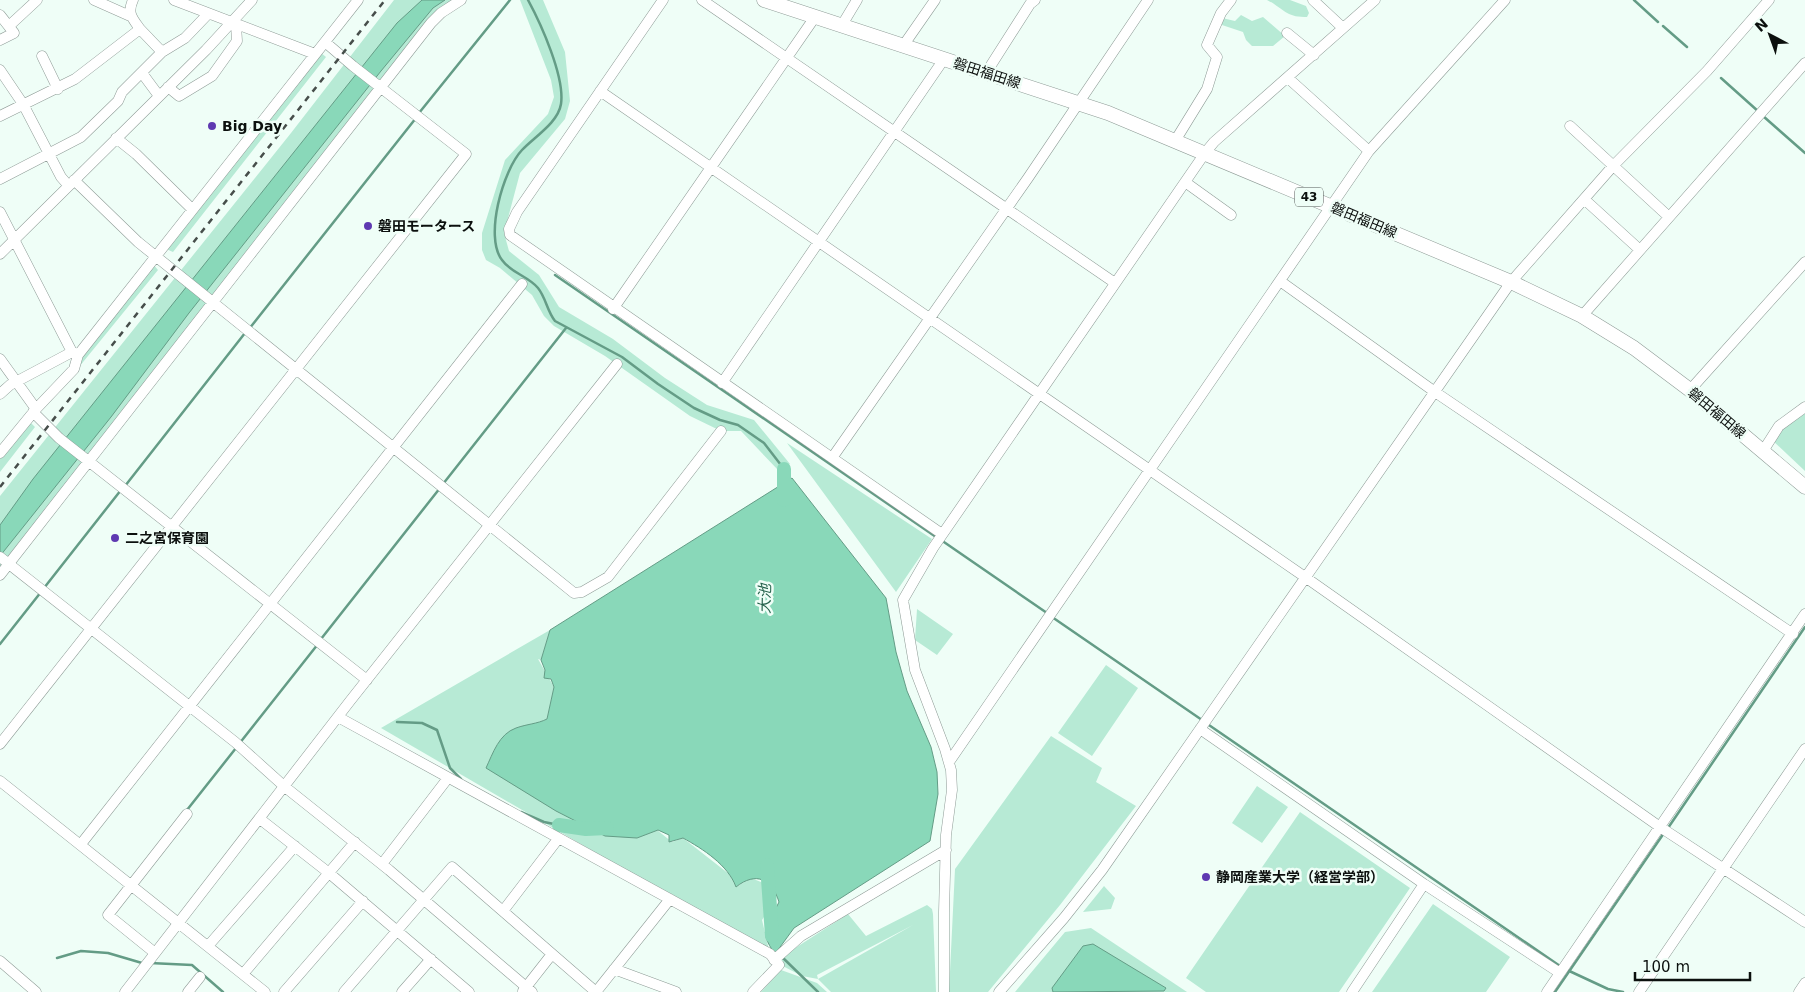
<svg xmlns="http://www.w3.org/2000/svg" width="1805" height="992" viewBox="0 0 1805 992" font-family="'DejaVu Sans','Noto Sans JP',sans-serif">
<style>
.green{fill:#b7ead5;fill-rule:evenodd}
.water{fill:#89d8b9;stroke:#649c86}
.lines{fill:none;stroke-linecap:round;stroke-linejoin:round}
.stream{stroke:#649c86;stroke-width:2.5}
.river{stroke:#89d8b9;stroke-width:14}
.minor-casing{stroke:#8e9b96;stroke-width:11}
.major-casing{stroke:#8e9b96;stroke-width:15}
.minor{stroke:#fff;stroke-width:10}
.major{stroke:#fff;stroke-width:14}
.rail{stroke:#474e4b;stroke-width:2.5;stroke-dasharray:6 6;stroke-linecap:butt}
.poi-dot{fill:#5e39b1;stroke:#effef7;stroke-width:2}
.labels{text-anchor:middle;stroke-width:5;stroke-linejoin:round;paint-order:stroke}
.shield{fill:#effef7;stroke:#505754;stroke-width:1}
.shield-label{font-size:12px;font-weight:bold;fill:#0c100e}
.street-label{font-size:14px;fill:#0c100e;stroke:#effef7}
.poi-label{font-size:14px;font-weight:bold;fill:#0c100e;stroke:#effef7;text-anchor:start}
.water-label{font-size:15px;font-style:italic;fill:#24614b;stroke:#effef7}
</style>
<rect width="100%" height="100%" fill="#effef7"/>
<path class="green" d="M394,0H464L438,16L0,576V496L291,133Z
M520,0H543L565,52L570,101L565,119L520,173L504,233L509,251L539,275L559,307L613,339L665,378L707,405L754,420L790,464L778,470L741,431H721L690,416L605,356L554,326L544,316L532,295L500,268L486,260L482,250V233L505,160L548,114L554,97L551,80Z
M1267,0H1290L1306,6L1309,13L1307,17C1286,18 1283,8 1267,0Z
M1241,15L1252,21L1263,17L1285,36L1273,46H1252L1246,40L1243,32L1222,25V18L1235,21Z
M321,53L326,57L173,252L164,248Z
M152,263L158,270L79,367L78,355Z
M1805,407V471L1771,439Z
M30,422L35,427L0,472V459Z
M787,443L932,539L896,592Z
M917,609L953,634L937,655L915,640Z
M550,630L541,660L538,659L554,687L547,719L537,724L516,728L637,838L657,830L672,842L683,838L729,874L736,887L751,878L768,885L777,897L762,920L770,954L381,728Z
M1106,665L1138,688L1092,756L1058,733Z
M1051,736L1102,768L1096,782L1136,806L1060,905L988,992H949L955,869Z
M1257,786L1288,807L1262,843L1232,823Z
M1300,812L1410,888L1339,992H1206L1186,978Z
M1104,886L1115,898L1111,909L1083,912Z
M1433,904L1510,957L1486,992H1372Z
M927,905L932,909L933,914L936,992H831L818,979L802,976L777,963L789,952L848,914L866,936ZM913,925L818,979L817,975Z
M1091,928L1187,992H1015L1065,932Z
M781,970L817,983L827,992H761Z"/>
<path class="water" d="M422,0H445L433,8L381,71L189,313L111,417L0,556V525L33,479L397,23Z
M792,478L886,598L896,652L907,691L931,747L937,772L938,794L930,841L794,928L775,954C757,929 768,925 779,902C772,879 756,871 736,887C728,865 703,849 683,838L669,842V835L658,830L637,838L605,836L556,811L486,768C493,753 499,734 516,728C527,724 537,724 547,719L554,687L551,679L544,678L545,670L541,660L550,630Z
M1093,944L1166,988L1164,991L1053,992L1052,988L1083,946Z"/>
<g class="lines">
<path class="stream" d="M528,0C541,24 565,77 561,104C558,123 534,137 522,150C503,170 484,237 502,260C511,273 528,276 538,288C546,298 547,311 555,321L622,357L658,384L694,408L720,420L738,425L764,443L784,469
M1634,0L1658,22
M1663,26L1687,47
M1721,78L1759,112
M419,113L510,0
M1763,116L1805,153
M555,275L936,537
M249,329L416,118
M443,484L566,328
M125,486L245,333
M941,540L1047,613
M44,588L121,490
M1052,617L1202,720
M321,639L440,488
M0,644L41,592
M397,722L422,723L437,730L450,768L461,779
M1206,723L1560,966
M239,744L318,644
M187,810L236,748
M521,812L544,822L559,825
M1668,828L1805,627
M781,956L818,992
M57,958L81,951L108,953L142,963
M150,963L192,965L223,992
M1565,969L1608,989L1623,992
M1555,992L1664,833"/>
<path class="river" d="M784,500V469
M559,825L586,829L607,828
M767,865L772,936"/>
<g class="minor-casing">
<path id="minor" d="M94,0L130,16
M174,0L315,54
M663,0L517,212L509,229L510,235L942,534
M702,0L1115,283
M1313,0L1343,28
M0,15L14,33L0,40
M842,25L857,0
M9,26L37,0
M140,29L162,52
M1287,33L1314,55
M903,46L935,0
M42,56L58,89
M0,70L23,104L61,177L68,185
M142,73L159,96
M986,73L1030,4L1035,0
M1288,78L1369,151
M168,87L179,96L212,76L237,41L236,25
M600,91L1305,577L1660,827L1805,922
M0,116L75,79L140,29C132,18 127,13 133,0
M1570,126L1669,217
M116,138L136,154L192,209
M1175,141L1207,89L1217,57L1207,45L1221,13L1231,0
M0,179L81,137L118,101L122,92L162,52L185,38L208,14
M74,180L138,242L574,593L582,592L608,577L721,431
M1185,182L1231,215
M1584,199L1640,250
M0,212L72,352
M0,254L206,50L252,0
M1280,281L1435,392L1793,634
M613,309L815,17
M1582,316L1805,63
M0,359L36,409
M722,383L944,59
M1690,390L1805,262
M0,394L10,385L72,352L77,354
M33,412L59,438L367,680
M1763,451L1779,426L1805,407
M0,453L36,409L74,369L78,355L358,0
M832,458L1028,178L1148,0
M0,557L235,742L285,787L389,870L532,992
M0,575L431,23L441,13L461,0
M338,717L770,954L779,965L753,992
M1200,729L1424,884L1560,973
M0,744L466,154L353,66L325,42
M949,762L1369,151L1505,0
M0,781L265,992
M260,819L329,873L469,992
M81,844L522,284
M382,864L448,778
M503,911L558,839
M208,946L295,846
M155,953L108,915L187,814
M774,960L801,936L946,850
M0,961L36,992
M614,969L676,992
M243,974L355,842
M523,991L552,954
M125,992L350,701L617,364
M188,992L200,977
M284,992L363,901
M344,992L452,867L596,992
M402,992L431,959
M596,992L670,899
M944,992V912L946,835L952,790L951,770L945,749L915,670L903,600L933,548L1205,153L1214,142L1375,0
M999,992L1064,918L1102,870L1511,282L1613,166L1707,71L1769,0
M1352,992L1424,884
M1547,992L1805,614
M1639,992L1805,749
M1799,992L1805,983"/>
</g>
<g class="major-casing">
<path id="major" d="M764,0L1108,113L1511,282L1582,316L1634,348L1690,390L1805,487"/>
</g>
<use href="#minor" class="minor"/>
<use href="#major" class="major"/>
<path class="rail" d="M0,487L385,0"/>
</g>
<g class="poi-dot">
<circle cx="212" cy="126" r="5"/>
<circle cx="368" cy="226" r="5"/>
<circle cx="115" cy="538" r="5"/>
<circle cx="1206" cy="877" r="5"/>
</g>
<g class="labels">
<rect class="shield" x="1295" y="187.5" width="28" height="19" rx="4"/>
<g class="shield-label">
<text x="1309" y="201">43</text>
</g>
<g class="street-label">
<text transform="translate(987 73) rotate(18)" y="5">磐田福田線</text>
<text transform="translate(1364 220) rotate(23)" y="5">磐田福田線</text>
<text transform="translate(1717 413) rotate(40)" y="5">磐田福田線</text>
</g>
<g class="poi-label">
<text x="222" y="131">Big Day</text>
<text x="378" y="231">磐田モータース</text>
<text x="125" y="543">二之宮保育園</text>
<text x="1216" y="882">静岡産業大学（経営学部）</text>
</g>
<g class="water-label">
<text transform="translate(765 599) rotate(-89)" y="5">大池</text>
</g>
</g>
<g transform="translate(1770 35) rotate(319)" stroke="#effef7" stroke-width="4" paint-order="stroke">
<path d="M0-4L9 19L0 12L-9 19Z" fill="#0c100e"/>
<text y="-8" font-size="14" font-weight="bold" text-anchor="middle" fill="#0c100e">N</text>
</g>
<path d="M1635 972v8h115v-8" fill="none" stroke="#0c100e" stroke-width="2.5"/>
<text x="1642" y="972" font-size="15" fill="#0c100e" stroke="#effef7" stroke-width="4" paint-order="stroke">100 m</text>
</svg>
